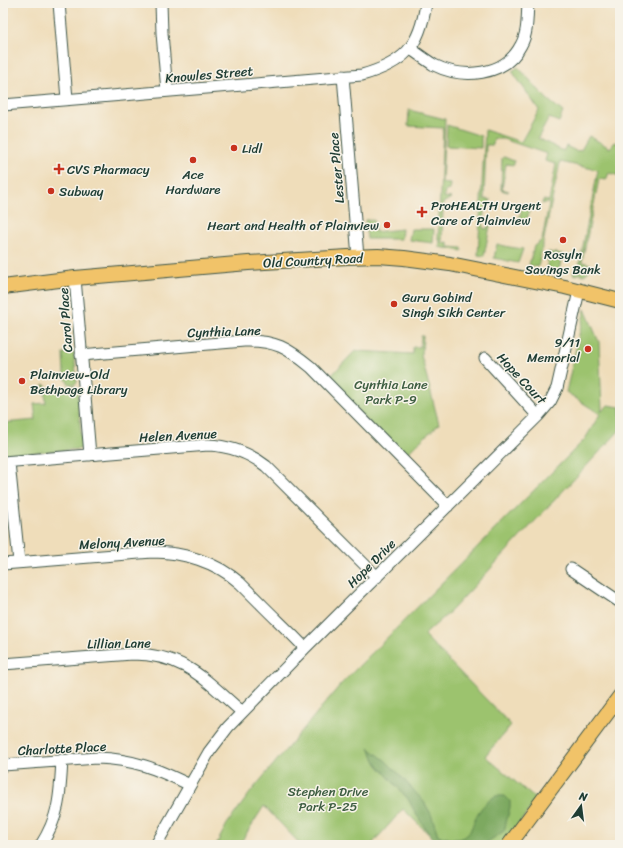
<svg xmlns="http://www.w3.org/2000/svg" width="623" height="848" viewBox="0 0 623 848" font-family="Sriracha,sans-serif">
<style>
.green{fill:#9cc36e;stroke:#5e8051}
.forest{fill:#7da961;stroke:#4e734a}
.lines{fill:none;stroke-linecap:round;stroke-linejoin:round}
.minor-casing{stroke:#3e5548;stroke-width:13}
.major-casing{stroke:#3e5548;stroke-width:16}
.minor{stroke:#fff;stroke-width:11}
.major{stroke:#f1c369;stroke-width:14}
.poi-dot{fill:#c8321e;stroke:#f7f3e8;stroke-width:1.5}
.labels{text-anchor:middle;stroke-width:3;stroke-linejoin:round;paint-order:stroke}
.street-label{font-size:13px;fill:#1f3d34;stroke:#f7f3e8}
.poi-label{font-size:13px;fill:#1f3d34;stroke:#f7f3e8;text-anchor:start}
.park-label{font-size:13px;fill:#3e5e42;stroke:#f7f3e8}
</style>
<rect width="100%" height="100%" fill="#f7f3e8"/>
<filter id="ink" filterUnits="userSpaceOnUse"><feTurbulence type="fractalNoise" baseFrequency=".025" numOctaves="2"/><feDisplacementMap in="SourceGraphic" scale="8" xChannelSelector="R" yChannelSelector="G"/><feConvolveMatrix kernelMatrix="1 2 1 2 8 2 1 2 1" color-interpolation-filters="sRGB"/></filter>
<filter id="wash" filterUnits="userSpaceOnUse"><feTurbulence type="fractalNoise" baseFrequency=".012" numOctaves="4" result="noise"/><feDisplacementMap in="SourceGraphic" scale="16" xChannelSelector="R" yChannelSelector="G"/><feGaussianBlur stdDeviation="0.9" result="paint"/><feColorMatrix in="noise" values="0 0 0 0 0 0 0 0 0 0 0 0 0 0 0 0 0 1.4 0 .05"/><feComposite in="paint" operator="in"/></filter>
<g filter="url(#wash)">
<rect width="100%" height="100%" fill="#efddba"/>
<path class="green" d="M518,67L547,99L563,112L559,122L549,118L538,138L563,151L566,146L576,151L581,150L589,136L610,148L615,142L620,144V176L609,173L606,180L599,179L582,262L590,264L591,266L589,271L584,275L578,273L577,275L573,274L574,270L579,266L598,170L560,162L538,267L529,265L534,246L542,240L549,204L548,202L542,204L543,200L549,201L556,164L545,161L547,154L503,139H494L493,145H486L484,199L491,200L484,211L483,228L487,229L489,224L490,226L484,256L478,255L485,130L521,142L539,110L512,71Z
M409,110L445,119L442,183L450,184L449,190L445,191L444,197L451,198L443,203L442,243L448,242V247L462,248V251L439,247L440,241L438,238L443,128L408,126Z
M447,125L481,136V148L446,146Z
M504,157L514,161V165L506,164L502,189L509,191L508,192L501,190L502,158Z
M522,206L526,208L529,212L526,223L519,222Z
M365,220H374L375,232L402,229L401,239H367Z
M411,229H434L433,243L409,240Z
M497,244L509,247L523,249L518,263L494,258Z
M548,252L562,254L559,271L547,269Z
M585,309L599,342L602,409L601,412L608,405L620,407V430L451,611L424,635L511,725L485,756L537,800L503,845H440L403,809L371,845H301L264,806L239,845H216L227,824L253,789L341,684L585,439L600,414L566,392Z
M421,336H423L422,354L421,355L439,424L403,457L327,380L355,351L413,354V347H420Z
M73,352L74,354L77,382L75,384H69L64,376L63,353Z
M44,384L49,389L75,386L77,388L82,447L80,449L3,455V423L36,420L34,404L46,403Z"/>
<path class="forest" d="M369,748L386,761L399,774L424,802L431,814L438,835C447,838 460,843 468,834C472,830 473,822 476,817C480,808 487,802 495,796H505L510,801V807L504,831L483,845H444L431,837L416,814L408,799L377,764Z"/>
</g>
<g filter="url(#ink)">
<g class="lines">
<g class="minor-casing">
<path id="minor" d="M59,3L67,99
M161,3L162,33L167,91
M411,49C418,54 426,60 434,65C462,79 505,77 521,45C528,33 527,17 528,3
M343,76L358,257
M3,105L362,75C404,63 420,47 426,3
M75,278L90,455
M81,355L244,341C275,340 288,348 311,367L448,506
M485,358L538,416
M3,462L208,445C230,446 248,452 266,466L377,577
M9,462L19,562
M3,564L152,552C184,552 216,562 240,583C248,591 256,599 264,607C278,621 292,634 305,648
M571,569L620,602
M3,664L132,654C185,654 205,680 242,712
M3,765L97,758C134,759 157,769 190,785
M41,845C60,815 60,794 62,760
M156,845L209,752L228,727L305,648L538,416L550,402L557,388L579,291"/>
</g>
<g class="major-casing">
<path id="major" d="M3,287L75,278L248,263L348,257L378,256L404,258L450,264L565,287L620,301
M509,845L620,696"/>
</g>
<use href="#minor" class="minor"/>
<use href="#major" class="major"/>
</g>
</g>
<g class="poi-dot">
<circle cx="234" cy="148" r="4"/>
<circle cx="193" cy="160" r="4"/>
<path d="M57 163h4v4h4v4h-4v4h-4v-4h-4v-4h4z"/>
<circle cx="51" cy="191" r="4"/>
<path d="M420 206h4v4h4v4h-4v4h-4v-4h-4v-4h4z"/>
<circle cx="387" cy="225" r="4"/>
<circle cx="563" cy="240" r="4"/>
<circle cx="394" cy="304" r="4"/>
<circle cx="588" cy="349" r="4"/>
<circle cx="22" cy="381" r="4"/>
</g>
<g class="labels">
<g class="street-label">
<text transform="translate(209 74) rotate(-5)" y="5">Knowles Street</text>
<text transform="translate(336 168) rotate(-95)" y="5">Lester Place</text>
<text transform="translate(313 260) rotate(-3)" y="5">Old Country Road</text>
<text transform="translate(65 320) rotate(-94)" y="5">Carol Place</text>
<text transform="translate(224 331) rotate(-2)" y="5">Cynthia Lane</text>
<text transform="translate(522 378) rotate(47)" y="5">Hope Court</text>
<text transform="translate(178 435) rotate(-3)" y="5">Helen Avenue</text>
<text transform="translate(122 542) rotate(-3)" y="5">Melony Avenue</text>
<text transform="translate(371 563) rotate(-45)" y="5">Hope Drive</text>
<text transform="translate(119 643) rotate(-1)" y="5">Lillian Lane</text>
<text transform="translate(62 748) rotate(-3)" y="5">Charlotte Place</text>
</g>
<g class="poi-label">
<text x="242" y="153">Lidl</text>
<text x="67" y="174">CVS Pharmacy</text>
<text x="193" y="179" text-anchor="middle">Ace<tspan x="193" dy="15">Hardware</tspan></text>
<text x="59" y="196">Subway</text>
<text x="431" y="210">ProHEALTH Urgent<tspan x="431" dy="15">Care of Plainview</tspan></text>
<text x="379" y="230" text-anchor="end">Heart and Health of Plainview</text>
<text x="563" y="259" text-anchor="middle">Rosyln<tspan x="563" dy="15">Savings Bank</tspan></text>
<text x="402" y="302">Guru Gobind<tspan x="402" dy="15">Singh Sikh Center</tspan></text>
<text x="580" y="347" text-anchor="end">9/11<tspan x="580" dy="15">Memorial</tspan></text>
<text x="30" y="379">Plainview-Old<tspan x="30" dy="15">Bethpage Library</tspan></text>
</g>
<g class="park-label">
<text x="391" y="389">Cynthia Lane<tspan x="391" dy="15">Park P-9</tspan></text>
<text x="328" y="796">Stephen Drive<tspan x="328" dy="15">Park P-25</tspan></text>
</g>
</g>
<rect width="623" height="848" fill="none" stroke="#f7f3e8" stroke-width="16"/>
<g transform="translate(581 806) rotate(14)" stroke="#f7f3e8" stroke-width="3" paint-order="stroke">
<path d="M0-3L7 15L0 10L-7 15Z" fill="#1f3d34"/>
<text y="-6" font-size="11" font-weight="bold" text-anchor="middle" fill="#1f3d34">N</text>
</g>
</svg>
